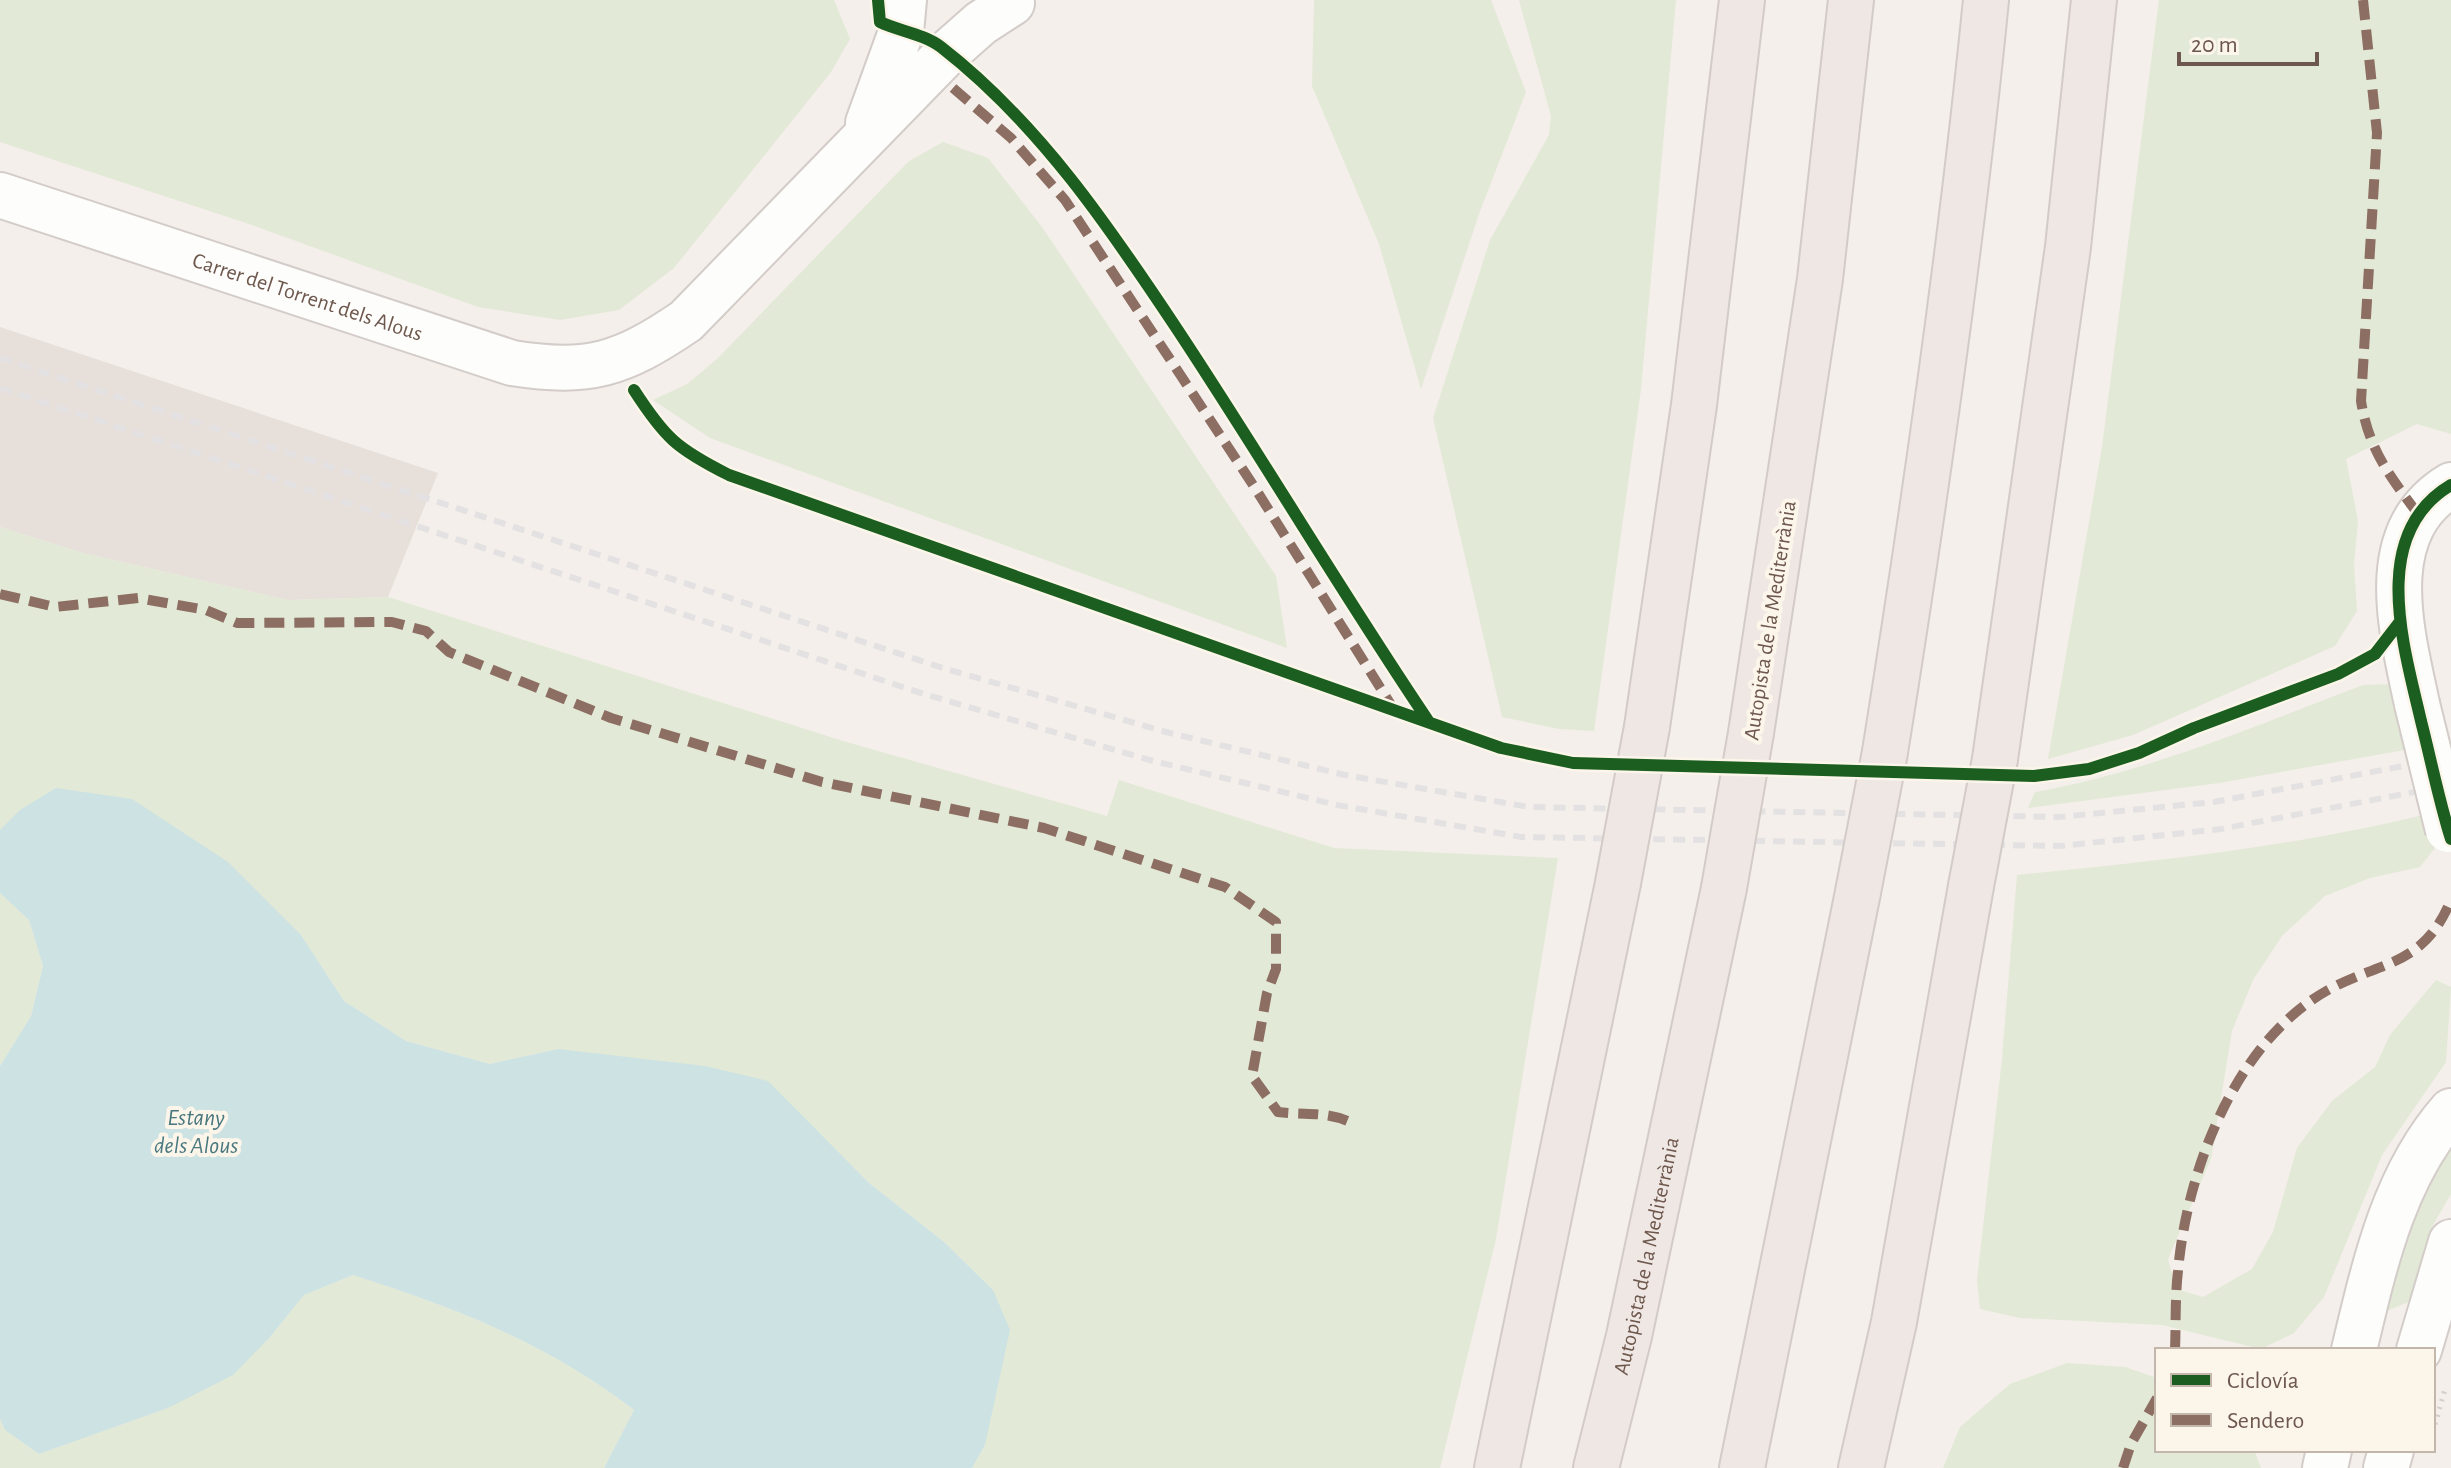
<svg xmlns="http://www.w3.org/2000/svg" width="2451" height="1468" viewBox="0 0 2451 1468" font-family="'Alegreya Sans',sans-serif">
<style>
.industrial{fill:#e6dfda}
.green{fill:#e2e9d6}
.water{fill:#cde2e3}
.lines{fill:none;stroke-linecap:round;stroke-linejoin:round}
.minor-casing{stroke:#d3ccc8;stroke-width:48}
.highway-casing{stroke:#d3cbc7;stroke-width:48}
.path{stroke:#d5cfcb;stroke-width:5;stroke-dasharray:2 6;stroke-linecap:butt}
.minor{stroke:#fdfdfc;stroke-width:44}
.highway{stroke:#efe7e4;stroke-width:44}
.rail{stroke:#e4e1e3;stroke-width:6;stroke-dasharray:12 8;stroke-linecap:butt}
.minor-bridge-casing{stroke:#d3ccc8;stroke-width:48;stroke-linecap:butt}
.highway-bridge-casing{stroke:#d3cbc7;stroke-width:48;stroke-linecap:butt}
.minor-bridge{stroke:#fdfdfc;stroke-width:44}
.highway-bridge{stroke:#efe7e4;stroke-width:44}
.quiet{stroke:#8d6e63;stroke-width:10;stroke-dasharray:20 10;stroke-linecap:butt}
.cycleway-casing{stroke:#fcf5ea;stroke-width:17}
.cycleway{stroke:#1b5e20;stroke-width:12}
.labels{text-anchor:middle;stroke-width:8;stroke-linejoin:round;paint-order:stroke}
.street-label{font-size:22px;fill:#6e584d;stroke:#fcf5ea}
.water-label{font-size:24px;font-style:italic;fill:#4a787f;stroke:#fcf5ea}
</style>
<rect width="100%" height="100%" fill="#f4efea"/>
<path class="industrial" d="M0,327L438,473L388,597L288,600L83,553L0,527Z"/>
<path class="green" d="M0,0H834L850,39L831,72L674,268L619,310L560,320L478,307L249,224L0,142Z
M1314,0H1491L1526,92L1479,214L1421,389L1379,244L1312,86Z
M1519,0H1676L1641,389L1594,731L1559,729L1502,717L1433,418L1490,240L1549,135L1551,116Z
M2159,0H2451V434L2417,424L2346,459L2358,521L2354,564L2357,611L2335,646L2133,735L2048,759L2102,447Z
M943,142L988,158L1042,227L1276,576L1287,648L710,438L653,400L687,384L717,359L909,161Z
M0,527L83,553L288,600L388,597L843,741L1107,816L1119,780L1334,848L1558,858L1496,1239L1440,1468H972L985,1445L993,1290L944,1242L869,1183L834,1148L558,1049L490,1064L406,1041L344,1001L301,935L132,799L0,830Z
M2397,684L2427,746L2219,783L2028,808L2035,792C2148,772 2256,726 2363,685Z
M2451,808L2438,844L2420,867L2370,878L2325,896L2282,936L2253,980L2232,1031L2211,1159L2168,1259L2176,1289L2203,1297L2252,1269L2273,1232L2297,1148L2332,1101L2375,1067L2390,1035L2436,980L2451,987L2446,1062L2382,1155L2324,1297L2294,1333L2261,1349L2162,1325L2020,1318L1980,1309L1977,1280L2002,1059L2017,875C2162,861 2310,845 2451,808Z
M0,893L29,920L43,966L31,1016L0,1066Z
M2451,1139V1194L2433,1225L2411,1301L2384,1312L2429,1174Z
M353,1275C458,1309 545,1342 634,1410L604,1468H0V1419L5,1430L39,1454L168,1408L270,1337L304,1295Z
M2067,1363L2125,1367L2157,1378V1450H2254L2261,1468H1943L1960,1427L2010,1384Z"/>
<path class="water" d="M56,788L132,799L228,862L301,935L344,1001L406,1041L490,1064L558,1049L705,1066L768,1081L869,1183L944,1242L993,1290L1010,1330L985,1445L972,1468H604L634,1410C547,1343 456,1308 353,1275L304,1295L270,1337L233,1375L168,1408L39,1454L5,1430L0,1419V1066L31,1016L43,966L29,920L0,893V830L20,810Z"/>
<g class="lines">
<g class="minor-casing">
<g id="minor">
<path d="M868,123L901,32L904,0"/>
<path id="s1" d="M0,195L512,363C590,375 621,365 686,321L947,53L981,23L1012,3"/>
<path d="M2417,704C2402,632 2373,532 2451,485"/>
<path d="M2354,1350C2374,1267 2393,1177 2451,1111"/>
<path d="M2419,1350L2451,1242"/>
<path d="M2325,1468L2329,1450"/>
<path d="M2386,1468L2391,1450"/>
</g>
</g>
<g class="highway-casing">
<g id="highway">
<path d="M1647,727L1694,405L1742,0"/>
<path d="M1751,733L1820,279L1851,0"/>
<path d="M1885,752C1925,502 1961,252 1986,0"/>
<path d="M1995,759L2068,247L2094,0"/>
<path d="M1497,1468L1618,883"/>
<path id="s2" d="M1596,1468L1629,1336L1724,888"/>
<path d="M1742,1468L1858,892"/>
<path d="M1861,1468L1894,1322L1971,886"/>
</g>
</g>
<path class="path" d="M2433,1432L2445,1389"/>
<use href="#minor" class="minor"/>
<use href="#highway" class="highway"/>
<path class="rail" d="M0,358L943,668L1166,732L1345,775L1529,807L2059,817L2214,802L2451,757
M0,388L924,694L1153,761L1337,805L1521,837L2061,846L2221,829L2451,785"/>
<g class="minor-bridge-casing">
<path id="minor-bridge" d="M2417,704L2448,830"/>
</g>
<g class="highway-bridge-casing">
<path id="highway-bridge" d="M1618,883L1647,727
M1971,886L1995,759
M1724,888L1751,733
M1858,892L1885,752"/>
</g>
<use href="#minor-bridge" class="minor-bridge"/>
<use href="#highway-bridge" class="highway-bridge"/>
<path class="quiet" d="M2363,0L2377,133L2361,401C2369,450 2389,475 2418,514
M953,88L1011,138L1065,200L1255,488L1393,708
M0,594L55,607L138,598L206,610L237,623L392,622L426,631L449,652L611,718L822,782L1044,828L1225,887L1276,922V969L1267,993L1252,1076L1278,1112C1309,1116 1328,1110 1356,1125
M2175,1350C2176,1324 2175,1297 2178,1271C2187,1170 2235,1042 2328,990C2383,960 2423,967 2451,900
M2123,1468L2131,1444L2157,1398"/>
<g class="cycleway-casing">
<path id="cycleway" d="M878,0L880,22C899,31 924,34 941,47C1039,123 1110,228 1177,329C1263,459 1342,593 1429,722
M634,390C665,438 677,449 729,475L1501,748L1573,763L2034,776L2089,769L2139,753L2194,728L2338,674L2375,654L2399,623
M2451,485C2368,534 2404,647 2421,721C2431,760 2439,801 2451,839"/>
</g>
<use href="#cycleway" class="cycleway"/>
</g>
<g class="labels">
<g class="street-label">
<text dy="8" stroke="none"><textPath href="#s1" startOffset="324">Carrer del Torrent dels Alous</textPath></text>
<text transform="translate(1769 620) rotate(-81)" y="8">Autopista de la Mediterrània</text>
<text dy="8" stroke="none"><textPath href="#s2" startOffset="218">Autopista de la Mediterrània</textPath></text>
</g>
<g class="water-label">
<text x="196" y="1125">Estany<tspan x="196" dy="28">dels Alous</tspan></text>
</g>
</g>
<rect x="2155" y="1348" width="280" height="104" fill="#fcf5ea" stroke="#c3b6ab" stroke-width="2"/>
<rect x="2171" y="1374" width="40" height="12" fill="#1b5e20" stroke="#c3b6ab" stroke-width="2"/>
<text x="2227" y="1388" font-size="24" fill="#6e584d">Ciclovía</text>
<rect x="2171" y="1414" width="40" height="12" fill="#8d6e63" stroke="#c3b6ab" stroke-width="2"/>
<text x="2227" y="1428" font-size="24" fill="#6e584d">Sendero</text>
<path d="M2179 52v12h138v-12" fill="none" stroke="#6e584d" stroke-width="4"/>
<text x="2191" y="52" font-size="24" fill="#6e584d" stroke="#fcf5ea" stroke-width="6" paint-order="stroke">20 m</text>
</svg>
